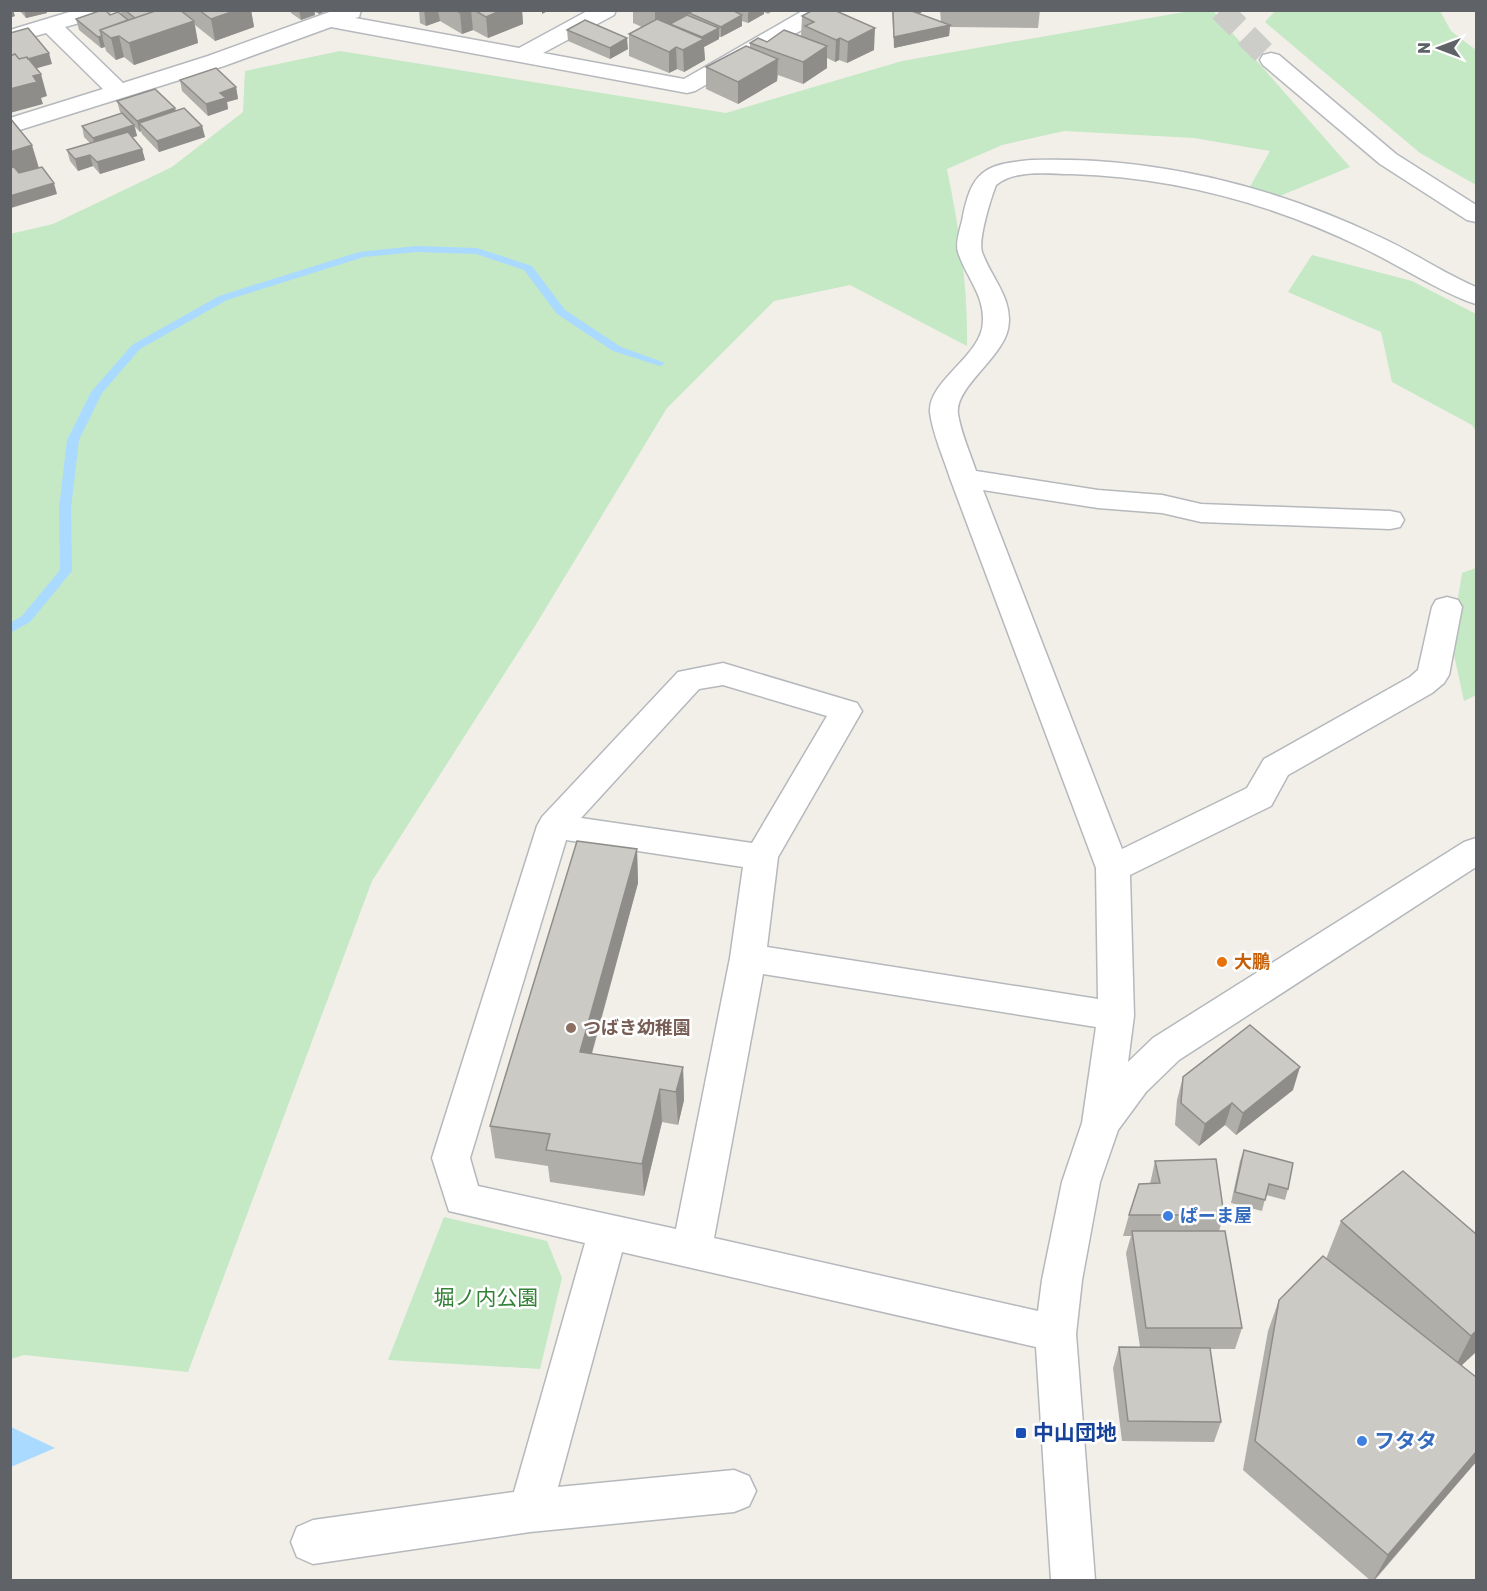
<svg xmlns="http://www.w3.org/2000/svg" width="1487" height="1591" viewBox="0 0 1487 1591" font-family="Rubik,'Noto Sans JP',sans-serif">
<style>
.green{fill:#c5e8c5}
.water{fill:#aadaff}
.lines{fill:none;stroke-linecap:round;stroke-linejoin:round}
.stream{fill:#aadaff;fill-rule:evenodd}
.minor-tunnel{stroke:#ccccc8;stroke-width:24;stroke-dasharray:24 12;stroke-linecap:butt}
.minor-casing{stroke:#b5b8bc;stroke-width:3}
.minor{fill:#fff;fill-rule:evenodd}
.wall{fill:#afaea9}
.shaded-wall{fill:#8f8d8a}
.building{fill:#cccac5;stroke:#8f8d8a;stroke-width:1.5}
.food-dot{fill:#e8710a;stroke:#fff;stroke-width:2}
.education-dot{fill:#8d6e63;stroke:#fff;stroke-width:2}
.shop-dot{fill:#3f7fe0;stroke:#fff;stroke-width:2}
.transit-dot{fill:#1a4fb4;stroke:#fff;stroke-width:2}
.labels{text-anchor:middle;stroke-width:5;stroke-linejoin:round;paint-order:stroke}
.food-label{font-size:18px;font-weight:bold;fill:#c56008;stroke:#fff;text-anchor:start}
.education-label{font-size:18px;font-weight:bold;fill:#785e54;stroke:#fff;text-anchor:start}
.shop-label{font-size:18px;font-weight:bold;fill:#366cbe;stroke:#fff;text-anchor:start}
.near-park-label{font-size:21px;fill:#348238;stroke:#fff}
.near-transit-label{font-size:21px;font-weight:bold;fill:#164399;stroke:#fff;text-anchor:start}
.near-shop-label{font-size:21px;font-weight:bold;fill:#366cbe;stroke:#fff;text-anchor:start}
</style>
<rect width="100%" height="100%" fill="#f1efe8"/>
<path class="green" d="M1190,11H1213L1350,167L1275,198L1247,192L1270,151L1194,138L1064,131L1002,145L947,169C959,228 968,286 967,346L850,285L774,301L667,408L535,626L372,881L188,1372L24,1355L11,1359L10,234L53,224L172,167L243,112L245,71L340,51L726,113L902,61Z
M1275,11H1440L1451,31L1476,50V185L1420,153L1265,22Z
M1312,255L1412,281L1476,314V431L1472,425L1392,382L1381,332L1288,292Z
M1476,568V695L1464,701L1451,641L1462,573Z
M444,1217L547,1241L562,1278L540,1369L388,1360Z"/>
<path class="water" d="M11,1427L55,1448L11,1467Z"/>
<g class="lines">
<path class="stream" d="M416,246L477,248L532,266L565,310L621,347L665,363L660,366L613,351L557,314L524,270L476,254L416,252L364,257L227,300L140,349L102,393L79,440L71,508L72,571L30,622L10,633V623L22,616L60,570L59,508L67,440L91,392L132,345L219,296L359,252Z"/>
<path class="minor-tunnel" d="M1221,10L1271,60"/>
<g class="minor-casing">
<path id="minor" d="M76,10H110L108,15L65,27L123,83L208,56L335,10H361L359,17L355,18L519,48L589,10H616L614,15L543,53L684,79L804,10H830L828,15L695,91L687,93L331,27L224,66L10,133V118L103,89L46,33L10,43V30Z
M1271,53L1279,55L1396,154L1476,205V222L1467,220L1380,164L1263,65L1260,60L1263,55Z
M1032,160C1152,156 1271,185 1380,237C1413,252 1443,273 1476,287V304L1467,301C1430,286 1397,264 1361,247C1270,203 1173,177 1071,174C1048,174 1015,169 996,185C991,198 978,239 982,252C991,278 1014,299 1008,329C1002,358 954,388 958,414C961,433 970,453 976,471L1098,490L1162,495L1201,504L1390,511L1400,513L1404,520L1400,527L1390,529L1201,522L1162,513L1098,508L983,490L1122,849L1247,788L1264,759L1410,677L1418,670L1432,607L1436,600L1447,597L1458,600L1462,607L1449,675L1444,683L1432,693L1288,775L1271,806L1130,875L1134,1016L1128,1062L1153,1038L1464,842L1476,838V867L1179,1060L1146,1092L1118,1130L1100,1182L1082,1280L1076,1334L1095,1580H1051L1036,1347L622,1252L558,1487L734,1470L749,1476L756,1491L749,1506L734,1512L530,1532L313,1564L297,1557L291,1542L297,1527L313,1520L514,1492L585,1243L449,1211L432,1158L537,826L542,817L678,672L723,663L857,703L862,711L778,857L767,947L1098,999L1096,868L950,478C944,459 932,432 930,412C928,383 975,359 982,329C988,298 966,278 958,252C955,244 960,229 962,221C971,172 983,164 1032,160ZM723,685L827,716L752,843L581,818L699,689ZM566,840L743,867L730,958L676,1229L478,1186L470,1158ZM763,974L1096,1027L1082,1123L1062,1182L1042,1280L1038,1311L714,1238Z"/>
</g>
<use href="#minor" class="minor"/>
</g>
<path class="wall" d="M19,10H46L47,13L26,18Z
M120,10H251L254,27L215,41L195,25L198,43L134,65L124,57L116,60L106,51L105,47L101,48L79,30L76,19L110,15H121Z
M290,10H328L319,14L315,12V15L301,20L291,13Z
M419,10H522L523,24L488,38L473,30L462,34L440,21L426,26L420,23Z
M633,10H774L768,14L764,12V14L748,23L742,21V26L721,37H719V39L704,47L705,60L684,72L677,69L669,73L629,56V34L642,27L633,23Z
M889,10H925L919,14L941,22L940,10H1040L1038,28L950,27L949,36L894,48L892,12Z
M802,16L874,50L847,63L839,60L835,62L827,58V68L803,84L778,75L777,81L738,104L706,89V67L750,48V43L767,42L801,36Z
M567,30L628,49L610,59L568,41Z
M180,80L236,87L238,99L227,102L228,109L208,116L182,91Z
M117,101L175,108L176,111L202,126L205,137L159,152L142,134L141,131L140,132L135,127L137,136L132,137L142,149L145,160L100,174L93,166L78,171L70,161L67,150L90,143L84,137L82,126L121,113L120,112Z
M637,849L638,883L592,1054L683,1067L684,1100L678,1125L662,1122L644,1196L550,1182L548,1166L495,1158L490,1126Z
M1183,1077L1293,1090L1236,1135L1225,1125L1199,1146L1175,1125L1177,1100Z
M1244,1150L1288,1189L1285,1200L1266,1195L1262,1211L1231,1203L1240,1161Z
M1155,1161L1224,1215L1219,1231L1242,1328L1235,1349H1210L1221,1422L1214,1442L1122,1441L1113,1368L1119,1347H1140L1126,1253L1131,1236H1123L1129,1215L1150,1184Z
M1341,1221L1476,1234V1352L1462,1365L1476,1462L1374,1581H1371L1243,1470L1268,1331L1279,1300L1326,1259Z"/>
<path class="shaded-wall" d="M10,10H13L15,16L10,18Z
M24,10H46L47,13L26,18Z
M237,10H251L254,27L215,41L211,19Z
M299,10H314L315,15L301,20Z
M318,10H328L319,14Z
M424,10H438L440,21L426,26Z
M466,10H471L473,30L462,34L460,13Z
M502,10H522L523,24L488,38L486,17Z
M542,10H550L542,14Z
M656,10H696L689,13V14L655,33V11Z
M751,10H764V14L748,23V13Z
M911,10H925L910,19Z
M742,15V26L721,37V27Z
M194,21L198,43L134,65L129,43Z
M950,25L949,36L894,48V37Z
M719,28V39L704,47L705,60L684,72L683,50L699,39Z
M875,28L874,50L847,63L848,42Z
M102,36L105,47L101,48L98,37Z
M119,36L124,57L116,60L111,38Z
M627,38L628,49L610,59V48Z
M840,38L839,60L835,62L836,40Z
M827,46V68L803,84V62Z
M676,47L677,69L669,73V52Z
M49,53L52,64L16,74L13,63Z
M778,59L777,81L738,104V82Z
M41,74L47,96L41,98L43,104L10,113V89L33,76Z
M236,87L238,99L227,102L228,109L208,116L206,104L220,93Z
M175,108L177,120L139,123L141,131L140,132L137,121Z
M134,125L137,136L96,149L93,138Z
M202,126L205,137L159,152L157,141Z
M32,145L39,168L10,176V152Z
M142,149L145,160L100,174L97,162Z
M90,155L93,166L78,171L75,159Z
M54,183L57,194L11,208L10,196Z
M637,849L638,883L583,1085L580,1052Z
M683,1067L684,1100L678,1125L676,1092Z
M1300,1067L1293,1090L1236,1135L1243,1113Z
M660,1089L662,1122L644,1196L642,1164Z
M1232,1103L1225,1125L1199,1146L1205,1124Z
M1476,1331V1352L1451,1375L1471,1336Z
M1476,1452V1462L1373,1581L1388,1555Z"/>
<path class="building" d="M102,10H105L110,15L118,12L128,20L100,30L102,36L98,37L76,19Z
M125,10H158L135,18Z
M158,10H180L194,21L129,43L119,36L111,38L100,30Z
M199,10H237L211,19Z
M456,10H466L460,13Z
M474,10H502L486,17Z
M694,10H732L742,15L721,27L689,13Z
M813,10H834L875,28L848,42L840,38L836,40L805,26L814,22L802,16Z
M893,10H909L950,25L894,37Z
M687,15L719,28L702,37L670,24Z
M657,19L704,39L683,50L676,47L669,52L629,34Z
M585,20L627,38L610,48L567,30Z
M28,28L49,53L28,59L27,57L19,59L15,54L10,56V33Z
M784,30L827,46L803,62L750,43L758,38L767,42Z
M746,46L778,59L738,82L706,67Z
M15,54L19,59L27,57L41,74L33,76L37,82L10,89V56Z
M216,68L236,87L220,93L226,98L206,104L180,80Z
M155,89L175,108L137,121L117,101Z
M184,108L202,126L157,141L139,123Z
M122,113L134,125L93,138L82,126Z
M10,118L32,145L10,152Z
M128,132L142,149L97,162L90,155L75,159L67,150Z
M14,167L19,173L42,167L54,183L10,196V168Z
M577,841L637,849L580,1052L683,1067L676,1092L660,1089L642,1164L546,1150L550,1134L490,1126Z
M1250,1025L1300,1067L1243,1113L1232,1103L1205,1124L1181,1103L1183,1077Z
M1244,1150L1293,1163L1288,1189L1269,1184L1265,1200L1235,1192Z
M1216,1159L1224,1215H1129L1139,1184L1160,1183L1155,1161Z
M1403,1171L1476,1234V1331L1471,1336L1341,1221Z
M1132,1231H1225L1242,1328H1146Z
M1323,1256L1476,1377V1452L1388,1555L1255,1441L1279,1300Z
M1119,1347L1210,1348L1221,1422L1128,1421Z"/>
<circle class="food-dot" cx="1222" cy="962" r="6"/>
<circle class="education-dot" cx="571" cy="1028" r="6"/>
<g class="shop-dot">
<circle cx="1168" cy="1216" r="6"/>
<circle cx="1362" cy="1441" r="6"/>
</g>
<rect class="transit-dot" x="1015" y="1427" width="12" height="12" rx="3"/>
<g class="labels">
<g class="food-label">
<text x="1234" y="968">大鵬</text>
</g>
<g class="education-label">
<text x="583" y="1034">つばき幼稚園</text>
</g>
<g class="shop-label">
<text x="1180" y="1222">ぱーま屋</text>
</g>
<g class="near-park-label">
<text x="486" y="1305">堀ノ内公園</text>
</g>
<g class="near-transit-label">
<text x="1033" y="1440">中山団地</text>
</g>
<g class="near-shop-label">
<text x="1374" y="1448">フタタ</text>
</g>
</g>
<rect width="1487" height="1591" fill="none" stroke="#5f6368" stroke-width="24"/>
<g transform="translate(1439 48) rotate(270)" stroke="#ffffff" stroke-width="4.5" paint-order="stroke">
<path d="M0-4.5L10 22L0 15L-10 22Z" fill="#5f6368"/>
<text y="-9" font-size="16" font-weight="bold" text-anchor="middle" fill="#5f6368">N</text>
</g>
</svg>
